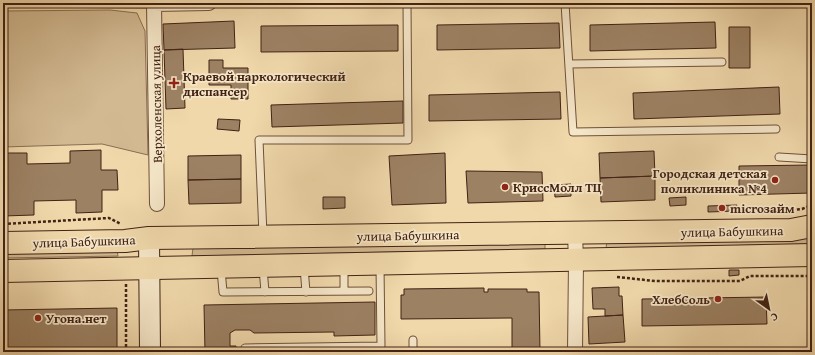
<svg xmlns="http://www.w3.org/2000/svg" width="815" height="355" viewBox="0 0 815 355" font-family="'Gentium Book Plus',serif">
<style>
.green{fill:#d2b991;stroke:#8a6e52}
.building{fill:#9c8163;stroke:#422214}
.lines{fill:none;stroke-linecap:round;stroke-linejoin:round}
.lane-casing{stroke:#6e503a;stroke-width:9}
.street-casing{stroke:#6e503a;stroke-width:16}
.secondary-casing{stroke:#422214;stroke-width:22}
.primary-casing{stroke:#422214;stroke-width:24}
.path{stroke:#422214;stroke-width:2.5;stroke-dasharray:3 2;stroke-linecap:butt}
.lane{stroke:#f5e6c8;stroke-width:7}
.street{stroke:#f5e6c8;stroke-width:14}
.secondary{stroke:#f5e6c8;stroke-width:20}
.primary{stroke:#f0d8ab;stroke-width:22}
.poi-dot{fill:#8f2418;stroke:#f5e6c8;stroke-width:1.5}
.labels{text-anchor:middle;stroke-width:3.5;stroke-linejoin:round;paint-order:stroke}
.poi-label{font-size:13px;font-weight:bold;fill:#422214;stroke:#f5e6c8;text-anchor:start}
.street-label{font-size:13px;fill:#422214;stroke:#f5e6c8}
</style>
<rect width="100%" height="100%" fill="#f0d8ab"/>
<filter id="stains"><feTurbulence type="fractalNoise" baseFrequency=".005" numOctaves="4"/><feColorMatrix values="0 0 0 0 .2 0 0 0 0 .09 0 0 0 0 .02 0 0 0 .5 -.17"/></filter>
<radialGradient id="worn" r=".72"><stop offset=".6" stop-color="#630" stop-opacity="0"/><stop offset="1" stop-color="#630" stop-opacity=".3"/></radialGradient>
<path class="green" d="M110,10L137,13L145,31L148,155L102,144L3,147V11Z
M812,237V244L606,248L607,241Z
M545,242V249L192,256L193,248Z
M117,250L118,256L3,258V252Z"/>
<path class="building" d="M234,21L235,48L164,50L163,24Z
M715,22L716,48L590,51V25Z
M559,23L560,48L437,50V25Z
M398,25V51L261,52V26Z
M729,27H750V68H729Z
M183,49L185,108L166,109L164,50Z
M209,60H223V68H248V99H231V85H209Z
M779,87L780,114L634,119L633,93Z
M560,92L561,119L429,121V95Z
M403,101V123L272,127L271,105Z
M218,119L240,120L239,131L217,129Z
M101,150V170H117L118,190H102V212L76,213V200L34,201V215L3,216V153H27V164L70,163V151Z
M654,151L655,176L600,178L599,153Z
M445,153L446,203L392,205L389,156Z
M241,155V179L188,180V156Z
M812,165V193L739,195V166Z
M466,171L542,172L543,201L468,203Z
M655,176V200L601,202L600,178Z
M241,179V203L189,204L188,180Z
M571,184V196L555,197L554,185Z
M323,197H345V208L323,209Z
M686,197V205L670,206L669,198Z
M737,205V211L708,212V206Z
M729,270H739V275L729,276Z
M619,287V296H622L623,315L605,316V309H593L592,288Z
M484,288V292H488V289H527V292H539L540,352H512V318L401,319V295H404V289Z
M766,297L767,324L642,326V299Z
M375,302V335L334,336V332L254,333L250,330H235L230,333V346H236V352H205L204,305Z
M117,308V352H3V310Z
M623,315L625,342L589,344L588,317Z"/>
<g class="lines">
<g class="lane-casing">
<path id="lane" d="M12,3L154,4
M565,3L573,132L776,129
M569,64L722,62
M779,157L812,159
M263,235L259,140H408L407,3
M304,267L306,292
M263,268L265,292
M221,269L223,292L369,291
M344,291V267
M413,340V352H476
M246,352L245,348L381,346L380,266"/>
</g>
<g class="street-casing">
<path id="street" d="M157,204L154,4L209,3
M575,352L576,261L575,233"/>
</g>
<g class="secondary-casing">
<path id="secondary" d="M149,238L150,352"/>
</g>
<g class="primary-casing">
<path id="primary" d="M3,243L125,241L149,238L791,230L812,226
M3,271L812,255"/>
</g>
<path class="path" d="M762,212L802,209L812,205
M3,224L109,218L121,224
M617,277L655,281H740L750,276H812
M126,352V284"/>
<use href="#lane" class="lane"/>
<use href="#street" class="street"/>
<use href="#secondary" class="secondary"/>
<use href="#primary" class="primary"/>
</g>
<g class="poi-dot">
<path d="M172 77h4v4h4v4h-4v4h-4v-4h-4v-4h4z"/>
<circle cx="775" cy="180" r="4"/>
<circle cx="505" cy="187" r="4"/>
<circle cx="722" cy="208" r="4"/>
<circle cx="718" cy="299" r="4"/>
<circle cx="38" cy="318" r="4"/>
</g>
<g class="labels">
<g class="poi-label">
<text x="183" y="81">Краевой наркологический<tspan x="183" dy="15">диспансер</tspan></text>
<text x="767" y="178" text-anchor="end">Городская детская<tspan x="767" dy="15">поликлиника №4</tspan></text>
<text x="513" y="192">КриссМолл ТЦ</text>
<text x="730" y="213">microзайм</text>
<text x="710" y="304" text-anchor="end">ХлебСоль</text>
<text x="46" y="323">Угона.нет</text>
</g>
<g class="street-label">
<text transform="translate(156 104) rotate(-91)" y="5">Верхоленская улица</text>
<text transform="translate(732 231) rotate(-1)" y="5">улица Бабушкина</text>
<text transform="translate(408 235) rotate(-1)" y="5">улица Бабушкина</text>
<text transform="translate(84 241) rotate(-2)" y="5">улица Бабушкина</text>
</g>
</g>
<rect width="815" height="355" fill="none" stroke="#f0d8ab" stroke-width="16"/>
<rect x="4" y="4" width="807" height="347" fill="none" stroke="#422214" stroke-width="2"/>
<rect x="8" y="8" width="799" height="339" fill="none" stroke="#422214"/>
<g transform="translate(769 309) rotate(147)" stroke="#f5e6c8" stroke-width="3" paint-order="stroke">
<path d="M0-3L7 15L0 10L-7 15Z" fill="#422214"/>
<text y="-6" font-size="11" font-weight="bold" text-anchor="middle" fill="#422214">С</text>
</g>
<rect width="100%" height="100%" filter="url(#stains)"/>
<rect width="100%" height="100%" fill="url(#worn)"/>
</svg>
